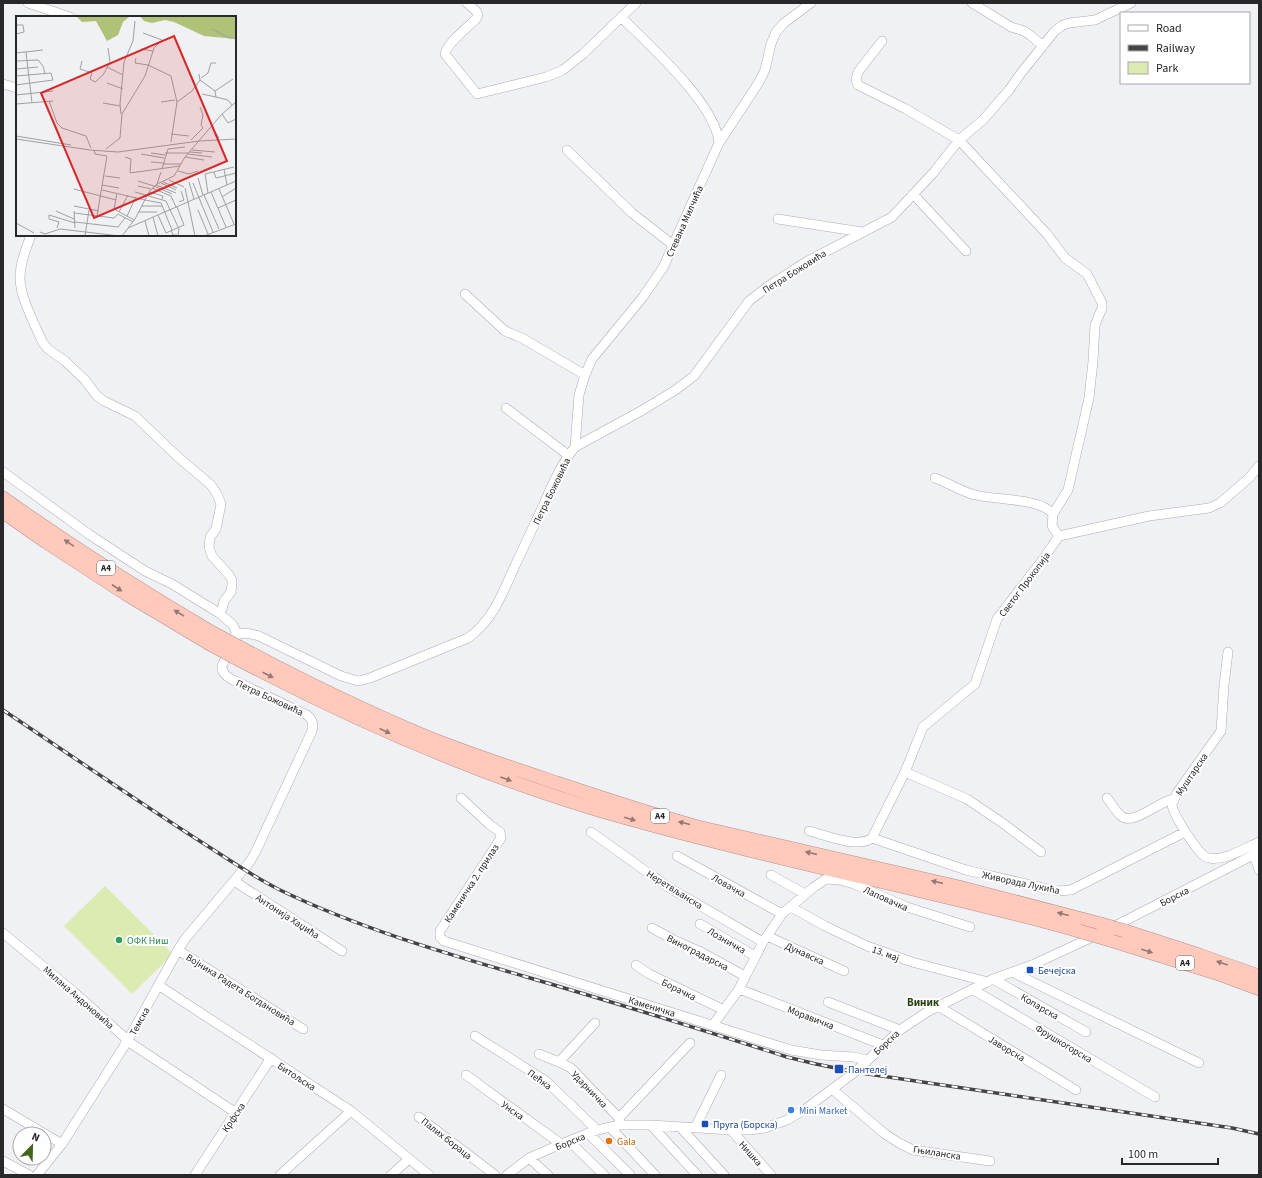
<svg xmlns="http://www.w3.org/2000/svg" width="1262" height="1178" viewBox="0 0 1262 1178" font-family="'Source Sans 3',sans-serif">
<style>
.green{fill:#dcebb2}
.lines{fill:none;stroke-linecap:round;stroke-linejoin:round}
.minor-casing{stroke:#abadb1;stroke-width:10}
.highway-casing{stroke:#b49189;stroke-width:14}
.minor{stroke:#fff;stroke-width:9}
.highway{stroke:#ffc9bc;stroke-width:13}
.rail-casing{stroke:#444446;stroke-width:3.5}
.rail{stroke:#fefeff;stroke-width:2;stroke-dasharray:6;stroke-linecap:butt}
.highway-bridge-casing{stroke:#b49189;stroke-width:14;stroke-linecap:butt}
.highway-bridge{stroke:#ffc9bc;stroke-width:13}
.oneway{fill:#947873}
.leisure-dot{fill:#2e9e5b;stroke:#fefeff;stroke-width:1.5}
.transit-dot{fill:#1a4fb4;stroke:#fefeff;stroke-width:1.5}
.shop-dot{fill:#3f7fe0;stroke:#fefeff;stroke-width:1.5}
.food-dot{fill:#e8710a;stroke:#fefeff;stroke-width:1.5}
.labels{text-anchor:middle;stroke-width:4;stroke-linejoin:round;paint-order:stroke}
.shield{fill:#fefeff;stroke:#68686a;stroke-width:1}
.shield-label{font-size:9px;font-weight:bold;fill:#28282a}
.street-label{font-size:10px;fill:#28282a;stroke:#fefeff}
.leisure-label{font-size:10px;fill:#27864d;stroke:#fefeff;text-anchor:start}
.transit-label{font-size:10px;fill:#164399;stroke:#fefeff;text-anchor:start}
.shop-label{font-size:10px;fill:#366cbe;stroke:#fefeff;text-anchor:start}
.food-label{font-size:10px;fill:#c56008;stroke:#fefeff;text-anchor:start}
.neighbourhood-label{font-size:11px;font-weight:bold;fill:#294110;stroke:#fefeff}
.inset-road{fill:none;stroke:#9fa1a4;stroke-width:1}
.view{fill:#d62828;fill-opacity:0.15;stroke:#d62828;stroke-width:2}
.inset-edge{fill:none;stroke:#28282a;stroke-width:2}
</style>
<rect width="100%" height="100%" fill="#eff1f5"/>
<path class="green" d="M105,886L173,954L132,994L64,926Z"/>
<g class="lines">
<g class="minor-casing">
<path id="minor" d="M28,3L70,17
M467,3L476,11L478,15L476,19C468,27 446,44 445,54L477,94L546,77L563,70L583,54L636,3
M972,3L1011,27L1024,31L1030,35L1043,46
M621,17C649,45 716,104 719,143
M882,41L858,72L856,80L858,85L906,109L959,140L1047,234L1065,258L1087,274L1102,303V308L1095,325L1093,361L1089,398L1068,490L1053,514L1052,526L1059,536
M3,84L17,88
M567,150L632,213L673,245
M913,194L966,251
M778,219L862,232
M31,235C26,249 20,263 20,278C20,297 35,325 43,343L48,349L65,361L85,380L97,396L104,401L135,416L178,457L211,485L217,494L221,504L216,529L210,537L209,547L212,556L229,575L232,580V584L231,592L224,601L222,609L219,613
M465,294L505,331L522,338L585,375
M506,408L568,455
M575,447L579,395L585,375L592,359L643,297L664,266L673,245L719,143L759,82L765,70L771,44L776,32L784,23L811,3
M3,472L90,535L145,571L172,584L219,613L233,625L237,634
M935,478C946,482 965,493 975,495C995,500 1041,498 1053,514
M1228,652L1224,685L1221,731L1177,793C1176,796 1173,801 1172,804C1172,814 1195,847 1202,854C1204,856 1207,858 1210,858C1224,861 1246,848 1259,842
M905,772L967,799L1004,824L1041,852
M461,798L490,825L500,832L501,838L440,931V937L444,941L791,1050L821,1055L854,1057L867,1060
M1107,798C1111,803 1115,810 1120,815C1132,828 1160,800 1174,799
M809,831C825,835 858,849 872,838L905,772L923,727L975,684L997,619L1041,562L1059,536L1149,516L1209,508L1220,503L1249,478L1259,466
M591,832L668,887L763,942
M872,838L966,870L1057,891L1071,890L1185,832
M1254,855L1259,870
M677,856L782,914
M771,875L805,894
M234,881L342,951
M791,907L825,926L867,946L912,962L988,982
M700,924L755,956
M652,928L674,940L699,951L745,976
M1111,928L1259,852
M3,933L74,992L132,1044L236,1113
M767,936L844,971
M178,950L303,1029
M636,965L649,974L724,1010
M1012,972L1199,1063
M993,979L1086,1032
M158,985L351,1111L429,1175
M739,989L883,1045
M972,989L1155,1097
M828,1002L900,1030
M938,1006L1076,1090
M713,1025L739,989L763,942L782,914L814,887L826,879L839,880L854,884L907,907L970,927
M475,1036L546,1081L597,1130
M539,1054L559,1062L571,1068L619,1118
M559,1062L595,1023
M466,1075L561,1144
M832,1089L885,1134L899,1143L913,1150L990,1161
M3,1109L62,1144
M419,1117L495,1175
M620,1125L619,1118L690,1043
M651,1125L697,1175
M610,1127L655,1175
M681,1128L724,1175
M695,1128L721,1075
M731,1130L771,1175
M588,1133L630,1175
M569,1141L604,1175
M529,1158L548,1175
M3,1161L29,1175
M37,1175L62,1144L128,1040L178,950L185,939L249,863L255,853L312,731C314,724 312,719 307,715L231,679C226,676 222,673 222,666L235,636C242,631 251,634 259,636L341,676L358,681L370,678L468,638C492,621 501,597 513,570C523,549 533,527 543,506C552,485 561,464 575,447L641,411L674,391L694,376L749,301L767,287L806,262L892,217L934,172L959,140L983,120L1009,90L1021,73L1054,32L1061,26L1069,23L1095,20L1131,3
M195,1175L271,1058
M280,1175L351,1111
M391,1175L409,1159
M507,1175L529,1158L561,1144L597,1130L620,1125H651L731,1130H749L765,1128L787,1120L804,1110L855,1072L900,1030L927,1012L993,979L1032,965L1097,935"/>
</g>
<g class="highway-casing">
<path id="highway" d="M3,498C71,546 141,591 213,633
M3,512L46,542L126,594L208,643
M239,647C299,679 360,709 422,735C463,752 504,765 545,779C596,796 646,813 698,827L959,887L1101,924
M234,657C353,720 476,774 605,812C696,838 787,860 879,881C946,897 1013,912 1079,931
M1125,931L1199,955L1259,976
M1110,940L1219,974L1259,989"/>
</g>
<use href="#minor" class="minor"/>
<use href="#highway" class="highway"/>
<g class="rail-casing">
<path id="rail" d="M3,710C67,753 130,796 195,838C222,855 250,875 280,890C367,932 462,958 554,985C632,1008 709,1032 787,1057L816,1064L855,1072L1232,1128L1259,1134"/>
</g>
<use href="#rail" class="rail"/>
<g class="highway-bridge-casing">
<path id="highway-bridge" d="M213,633L239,647
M208,643L234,657
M1101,924L1125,931
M1079,931L1110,940"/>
</g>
<use href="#highway-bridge" class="highway-bridge"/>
</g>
<defs><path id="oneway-solid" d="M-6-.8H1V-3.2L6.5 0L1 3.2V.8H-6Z"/></defs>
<g class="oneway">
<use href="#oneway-solid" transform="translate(69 543) rotate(-146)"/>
<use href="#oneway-solid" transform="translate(117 588) rotate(33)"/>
<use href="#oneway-solid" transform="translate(179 613) rotate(-149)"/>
<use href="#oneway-solid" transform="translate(268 675) rotate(27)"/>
<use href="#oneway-solid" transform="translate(385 731) rotate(24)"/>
<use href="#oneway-solid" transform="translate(506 779) rotate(20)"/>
<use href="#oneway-solid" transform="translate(630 819) rotate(16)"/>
<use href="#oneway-solid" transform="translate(684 823) rotate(-166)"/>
<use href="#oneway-solid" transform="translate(811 853) rotate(-167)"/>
<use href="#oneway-solid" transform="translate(937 882) rotate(-167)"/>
<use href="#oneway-solid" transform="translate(1063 914) rotate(-165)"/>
<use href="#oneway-solid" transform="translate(1147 951) rotate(18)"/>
<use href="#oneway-solid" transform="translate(1222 963) rotate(-161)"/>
</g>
<circle class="leisure-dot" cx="119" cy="940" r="4"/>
<g class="transit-dot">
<rect x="1026" y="966" width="8" height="8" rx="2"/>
<rect x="834" y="1064" width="10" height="10" rx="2"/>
<rect x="701" y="1120" width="8" height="8" rx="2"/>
</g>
<circle class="shop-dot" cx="791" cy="1110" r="4"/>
<circle class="food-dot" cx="609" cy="1141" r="4"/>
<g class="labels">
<g class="shield">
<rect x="97" y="561" width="18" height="14" rx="3"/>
<rect x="651" y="809" width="18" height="14" rx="3"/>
<rect x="1176" y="956" width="18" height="14" rx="3"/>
</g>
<g class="shield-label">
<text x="106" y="571">A4</text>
<text x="660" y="819">A4</text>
<text x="1185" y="966">A4</text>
</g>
<g class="street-label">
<text transform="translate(684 221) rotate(-66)" y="4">Стевана Милчића</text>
<text transform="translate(794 271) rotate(-32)" y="4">Петра Божовића</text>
<text transform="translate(551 491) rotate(-64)" y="4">Петра Божовића</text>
<text transform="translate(1024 584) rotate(-53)" y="4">Светог Прокопија</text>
<text transform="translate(270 697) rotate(25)" y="4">Петра Божовића</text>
<text transform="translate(1191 774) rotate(-56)" y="4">Муштарска</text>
<text transform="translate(1021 882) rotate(12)" y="4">Живорада Лукића</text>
<text transform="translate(471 883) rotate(-57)" y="4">Каменичка 2. прилаз</text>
<text transform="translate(729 885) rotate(29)" y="4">Ловачка</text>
<text transform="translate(675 889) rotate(32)" y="4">Неретвљанска</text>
<text transform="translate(1174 896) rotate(-27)" y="4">Борска</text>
<text transform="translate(886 898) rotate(24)" y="4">Лаповачка</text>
<text transform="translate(288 916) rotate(33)" y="4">Антонија Хаџића</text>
<text transform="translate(727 940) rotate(30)" y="4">Лозничка</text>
<text transform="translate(698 952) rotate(27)" y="4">Виноградарска</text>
<text transform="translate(805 953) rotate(24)" y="4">Дунавска</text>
<text transform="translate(886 953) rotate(20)" y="4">13. мај</text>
<text transform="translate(241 989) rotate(32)" y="4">Војника Радета Богдановића</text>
<text transform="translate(679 989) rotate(26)" y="4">Борачка</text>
<text transform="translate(79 997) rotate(41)" y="4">Милана Андоновића</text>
<text transform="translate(652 1006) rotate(17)" y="4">Каменичка</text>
<text transform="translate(1040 1006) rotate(30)" y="4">Копарска</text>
<text transform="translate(811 1017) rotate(21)" y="4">Моравичка</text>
<text transform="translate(139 1021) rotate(-61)" y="4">Темска</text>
<text transform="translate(886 1042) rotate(-43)" y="4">Борска</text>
<text transform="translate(1064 1043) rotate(31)" y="4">Фрушкогорска</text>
<text transform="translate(1007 1048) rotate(31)" y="4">Јаворска</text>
<text transform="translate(297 1076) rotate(33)" y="4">Битољска</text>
<text transform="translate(540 1079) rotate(36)" y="4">Пећка</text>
<text transform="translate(590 1089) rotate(46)" y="4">Ударничка</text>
<text transform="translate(513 1110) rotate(36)" y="4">Унска</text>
<text transform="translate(233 1117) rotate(-56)" y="4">Крфска</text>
<text transform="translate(447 1138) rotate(38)" y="4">Палих бораца</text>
<text transform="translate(570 1141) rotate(-22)" y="4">Борска</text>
<text transform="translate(937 1152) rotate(9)" y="4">Гњиланска</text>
<text transform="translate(751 1153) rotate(48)" y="4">Нишка</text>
</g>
<g class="leisure-label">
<text x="127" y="944">ОФК Ниш</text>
</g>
<g class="transit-label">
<text x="1038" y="974">Бечејска</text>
<text x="848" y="1073">Пантелеј</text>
<text x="713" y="1128">Пруга (Борска)</text>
</g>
<g class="shop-label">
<text x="799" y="1114">Mini Market</text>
</g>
<g class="food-label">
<text x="617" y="1145">Gala</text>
</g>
<g class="neighbourhood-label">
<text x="923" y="1006">Виник</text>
</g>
</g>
<g transform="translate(16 16)">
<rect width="220" height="220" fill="#eff1f5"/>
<path d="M114,0L107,6L102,19L91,25L80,5L66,6L61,1ZM124,0H220V23L188,20L158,6L149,4L136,7L128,5Z" fill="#b0c178"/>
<path class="inset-road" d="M0,9H7L8,16L0,18M196,13L213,22H220M125,33L137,35M10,36L16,87M0,37L27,34M120,42L119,47L132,49L155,60L161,86M0,45L22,44L27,50L29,58M66,45L64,53L76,57L74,63L79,66L87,59L94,46L92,32M91,51L107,59M0,53L22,51M0,60L35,57L37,64L0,69M185,62L192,57L195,47H200M184,64L199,75L200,81L212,84L216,89M91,67L107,73M199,75L217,63M186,78L200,81M0,79L37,75M33,85L41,107L46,112L70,120L75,132M145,86L159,84M87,87L104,90M0,88L37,85M184,91L187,99L185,109L187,112M105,98L104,88L108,46L117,25L119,5M206,98L212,107L220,103M196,111L203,122M155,118L173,120M0,120L55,129M0,123L74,134L102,136L183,125L220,123M175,124L187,112M155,126L161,86L176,75L184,64L183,58M90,133L104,122L106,98L129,60L138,32L146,24L127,17M78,134L79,138L91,140L81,200M176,134L199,136M174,136L186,137M135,137L149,139M149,137H173M125,138L148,142M172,138L196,141M109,141L115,143L114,157L164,150M169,141L188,144M135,146L147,147M147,148H165M146,153L152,133L169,131M208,153L211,169M162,155L173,158L182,155M198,156L200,162L220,157M89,160L104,162M182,162L187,179M153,164L168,171M122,165L138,170M147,166L161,172M173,166L178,183M145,167L160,174M177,167L197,216M141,168L145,156M86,169L103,172M140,169L160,177M122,170L135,173M138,170L156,178M136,172L155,180L160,191M169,172L172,186M58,173L100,184M203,173L218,208M86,174L129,184M119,176L150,185L163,213L162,219M133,176L147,180L146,183M195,176L210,211M101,177L98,193L118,204M192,177L189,158L218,151M188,179L203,213M206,181L220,172M129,184L145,187L156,214M163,186L168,184L165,175M172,186L179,220M58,190L83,195M126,190H146M202,192L220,184M182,194L192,218M40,195L58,203M58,195L59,212M103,196L112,179M123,196H141M58,197L98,202L102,198M102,198L117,206M142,199L150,217L168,209L161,191M111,200L120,181M137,201L142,220M129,205L133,220M59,206L102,211L109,202M0,207L18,217M41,212L43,206L33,203V199L59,207M112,212L220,165M155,214L157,219L169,220M24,216L29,218L44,213L104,220M69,220L73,194M106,220L119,203L133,176L141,168L158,160L169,141L205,99L220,86M188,220L220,208"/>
<path class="view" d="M158,20L211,145L78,202L25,77Z"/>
<rect width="220" height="220" class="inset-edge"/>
</g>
<rect width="1262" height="1178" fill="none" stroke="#28282a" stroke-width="8"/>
<rect x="1120" y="12" width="130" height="72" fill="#fefeff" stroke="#a8a8aa"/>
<rect x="1128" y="25" width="20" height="6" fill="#ffffff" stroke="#a8a8aa"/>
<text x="1156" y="32" font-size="12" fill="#28282a">Road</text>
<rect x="1128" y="45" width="20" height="6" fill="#444446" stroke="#a8a8aa"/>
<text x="1156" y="52" font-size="12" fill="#28282a">Railway</text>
<rect x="1128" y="62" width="20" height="12" fill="#dcebb2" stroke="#a8a8aa"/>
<text x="1156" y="72" font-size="12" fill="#28282a">Park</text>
<g transform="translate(32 1146) rotate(23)"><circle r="19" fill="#fefeff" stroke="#a8a8aa"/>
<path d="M0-3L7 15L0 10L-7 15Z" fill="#43661e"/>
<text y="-6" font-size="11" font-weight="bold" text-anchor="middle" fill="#28282a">N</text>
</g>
<path d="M1122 1158v6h96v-6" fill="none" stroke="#28282a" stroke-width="2"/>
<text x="1128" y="1158" font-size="12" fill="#28282a" stroke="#fefeff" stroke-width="3" paint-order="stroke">100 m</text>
</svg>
